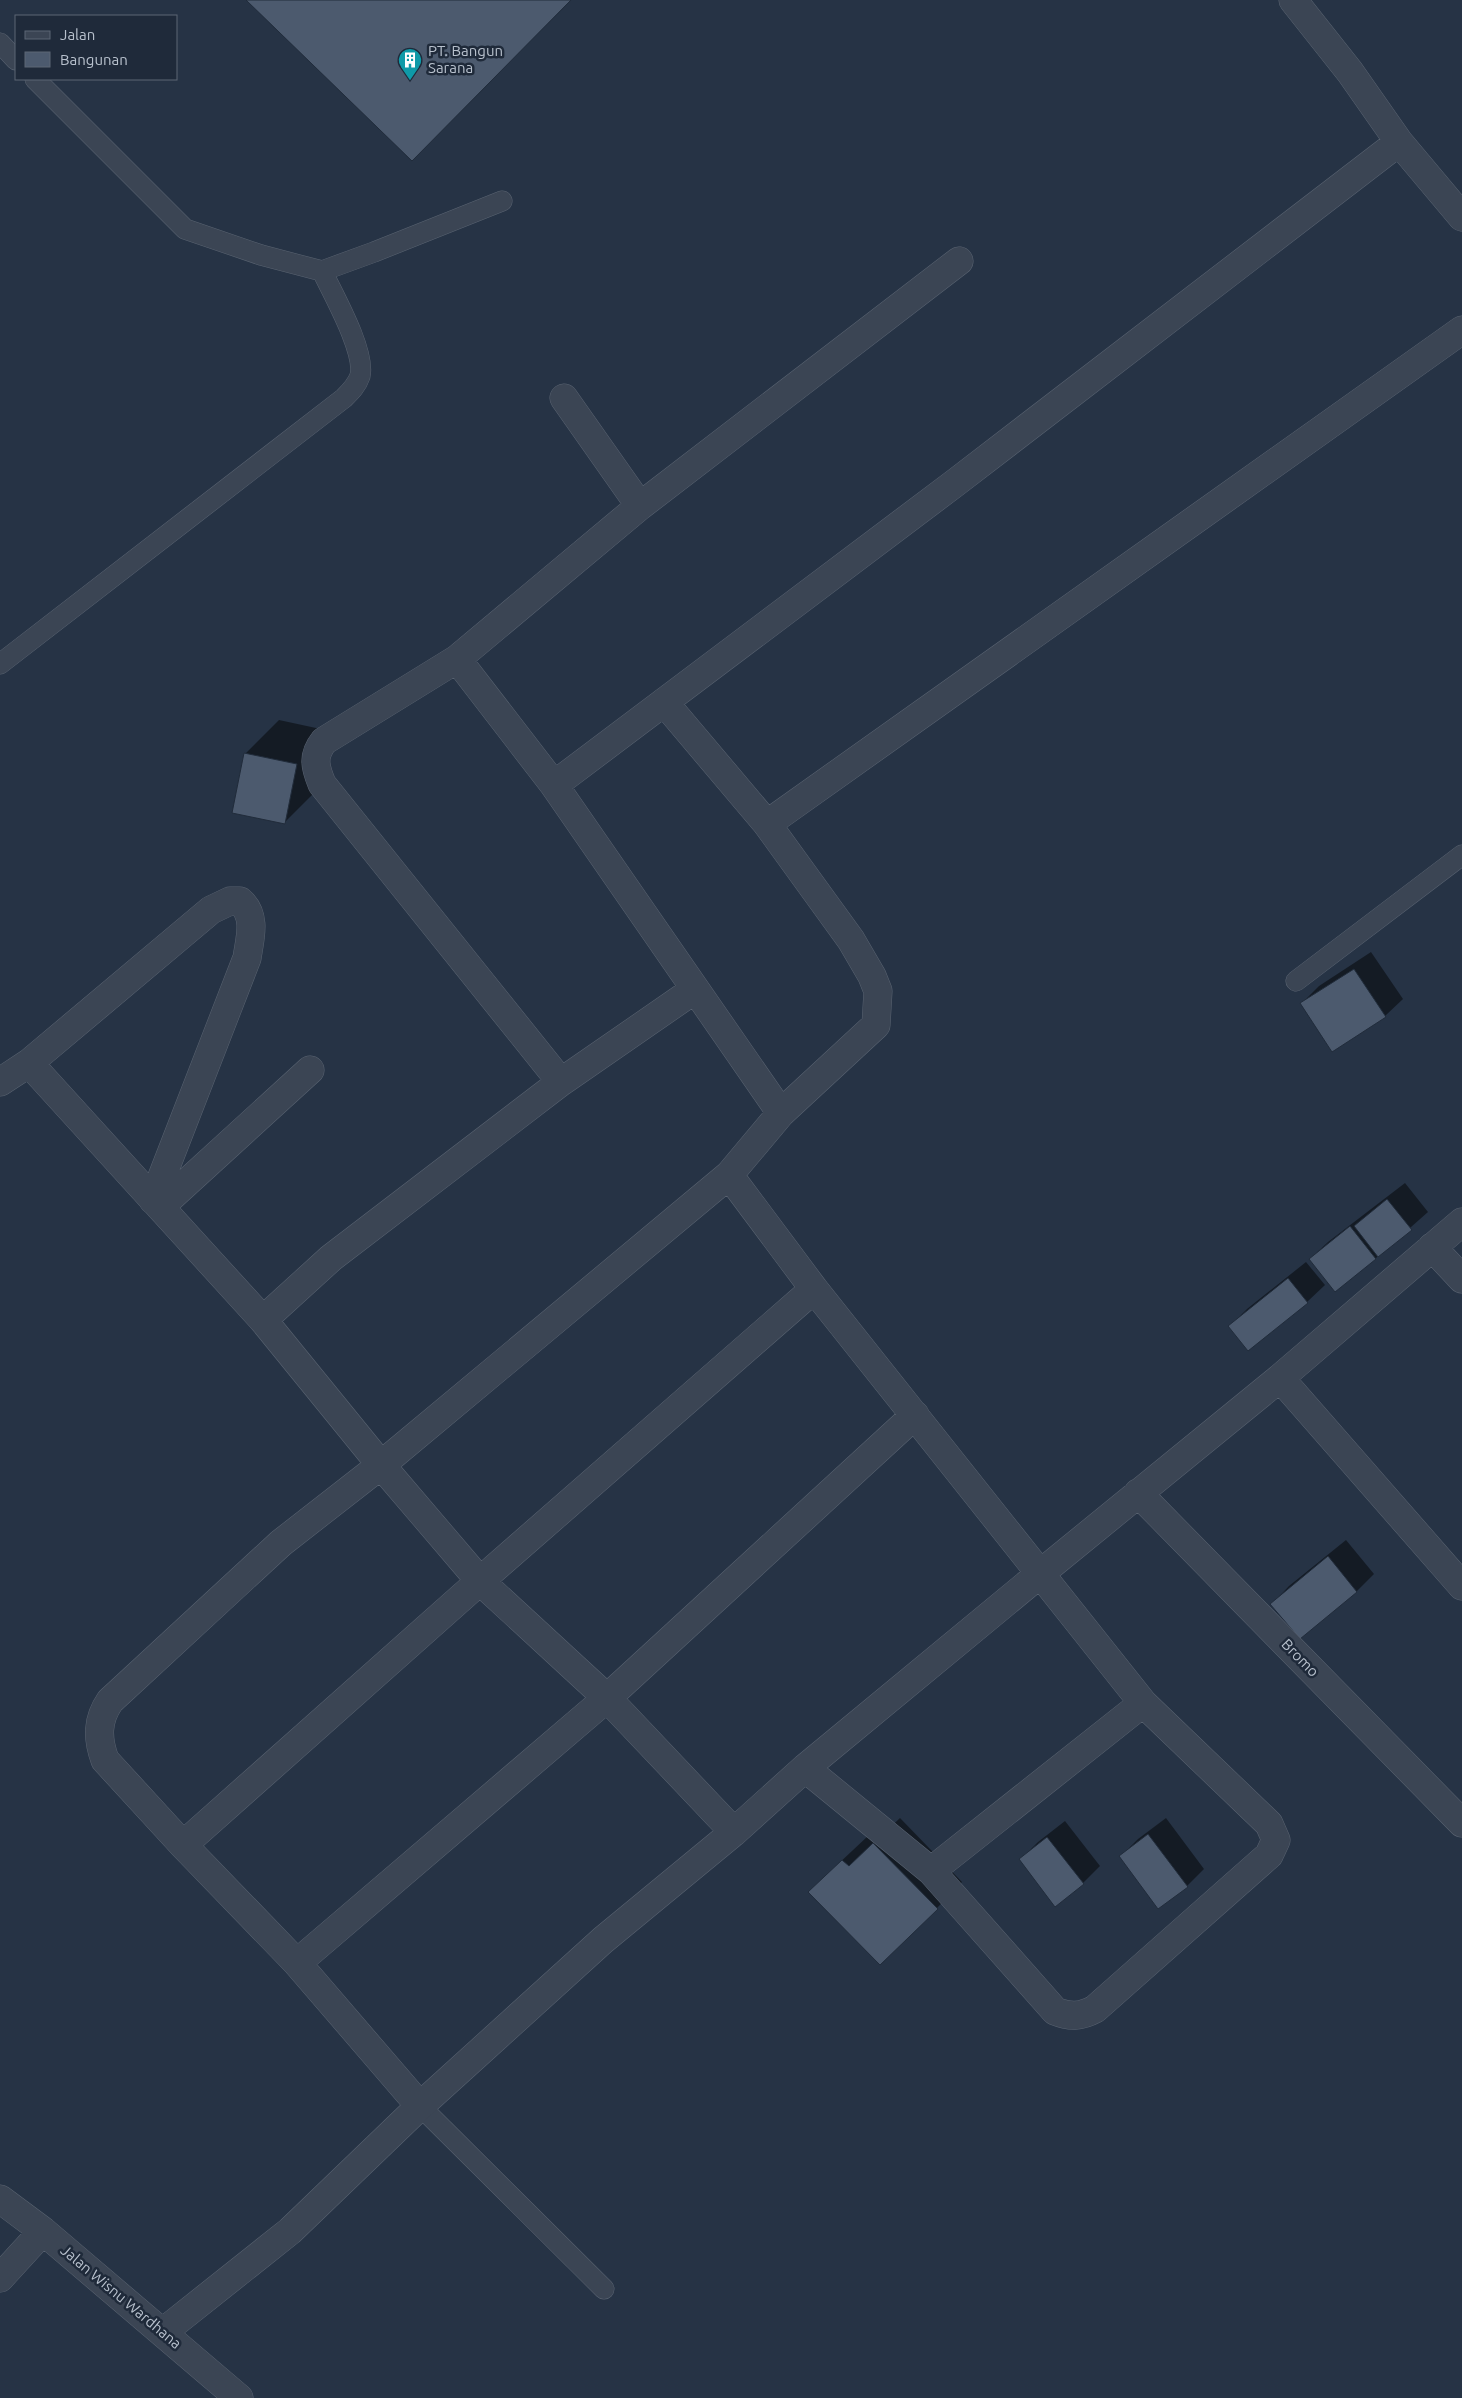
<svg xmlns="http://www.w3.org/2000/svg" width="1462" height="2398" viewBox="0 0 1462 2398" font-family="Ubuntu,sans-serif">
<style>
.shadow{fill:#0007}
.building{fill:#4c5a6e;stroke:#212c3b}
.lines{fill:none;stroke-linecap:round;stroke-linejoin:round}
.lane-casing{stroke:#596371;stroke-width:21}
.street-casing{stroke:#596371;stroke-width:29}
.lane{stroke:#3b4554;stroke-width:20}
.street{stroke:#3b4554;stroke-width:28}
.labels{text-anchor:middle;stroke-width:5;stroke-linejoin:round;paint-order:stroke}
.poi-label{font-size:15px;fill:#b8c1cd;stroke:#1f2a3a;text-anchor:start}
.street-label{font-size:15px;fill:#b8c1cd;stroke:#1f2a3a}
</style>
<rect width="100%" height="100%" fill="#263345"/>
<path class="shadow" d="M279,720L330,731L318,789L285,822L245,754Z
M1371,952L1403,999L1385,1016L1301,1004L1319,986Z
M1405,1183L1428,1212L1376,1258L1310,1259L1328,1242Z
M1306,1262L1325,1285L1307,1302L1230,1326L1247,1309Z
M1346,1540L1374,1574L1357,1591L1300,1637L1272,1604L1289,1586Z
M900,1818L962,1882L937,1908L836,1866L869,1835L876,1841Z
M1166,1818L1204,1869L1187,1886L1120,1857L1138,1839Z
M1065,1821L1100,1866L1083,1883L1021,1859L1038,1842Z"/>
<path class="building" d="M246,0H571L412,161Z
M244,753L297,764L285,824L232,813Z
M1354,969L1386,1017L1332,1052L1300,1003Z
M1387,1199L1412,1230L1378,1257L1354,1226Z
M1350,1226L1376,1259L1335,1292L1309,1259Z
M1288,1278L1308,1303L1248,1351L1228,1326Z
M1328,1556L1357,1592L1300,1639L1270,1604Z
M1148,1834L1188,1887L1158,1909L1119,1856Z
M1047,1837L1084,1884L1055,1907L1019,1859Z
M873,1843L938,1909L880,1965L808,1892L842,1860L849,1866Z"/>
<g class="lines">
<g class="lane-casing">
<path id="lane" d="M0,43L16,60
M35,79L185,229L261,255L322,271L374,252L502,201
M0,664L344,398C351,391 357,385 360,376C366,352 333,294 322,271
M1296,981L1462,855
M420,2106L604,2289"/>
</g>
<g class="street-casing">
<path id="street" d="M1293,0L1350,72L1399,142L1462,217
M564,398L640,506
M457,659L324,741C312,756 315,767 322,784L561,1082
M664,702L767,824L851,940L872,976L878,991L876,1025L781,1113L729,1175L381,1465L480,1581L607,1698L734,1832
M554,785L955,483L1399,142
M767,824L1462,330
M29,1063L263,1320
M0,1082L29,1063L211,910L230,901H240C257,916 250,938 247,958L153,1200
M781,1113L554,785L457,659L640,506L959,261
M729,1175L814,1289L1143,1703L1269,1824L1276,1840L1269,1855L1095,2009C1080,2017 1070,2017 1055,2011L931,1871
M160,1207L310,1070
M1432,1247L1462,1279
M1280,1378L1462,1586
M1138,1493L1462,1823
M805,1768L931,1871L1143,1703
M183,1845L105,1760C97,1738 97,1720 110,1701L281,1543L381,1465L263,1320L331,1258L561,1082L694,990
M297,1963L607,1698L915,1415
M420,2106L603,1940L734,1832L805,1768L1041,1573L1280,1378L1462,1222
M0,2199L43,2231L239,2398
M0,2278L43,2231
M163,2332L290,2231L420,2106L297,1963L183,1845L480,1581L814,1289"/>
</g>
<use href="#lane" class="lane"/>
<use href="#street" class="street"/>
</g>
<defs>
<g id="building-pin" transform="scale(1.25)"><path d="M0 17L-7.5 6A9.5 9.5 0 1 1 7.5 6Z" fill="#0f9aa8" stroke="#1f2a3a"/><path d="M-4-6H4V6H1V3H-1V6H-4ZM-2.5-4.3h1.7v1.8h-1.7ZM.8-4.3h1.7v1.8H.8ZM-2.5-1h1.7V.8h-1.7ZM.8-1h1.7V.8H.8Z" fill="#fff"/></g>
</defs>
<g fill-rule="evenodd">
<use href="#building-pin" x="410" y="60"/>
</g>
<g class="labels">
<g class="poi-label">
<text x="428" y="56">PT. Bangun<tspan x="428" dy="17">Sarana</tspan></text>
</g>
<g class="street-label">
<text transform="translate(1300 1658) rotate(46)" y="5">Bromo</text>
<text transform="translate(121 2297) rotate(40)" y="5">Jalan Wisnu Wardhana</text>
</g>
</g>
<rect x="15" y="15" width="162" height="65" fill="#1f2a3a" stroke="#5c6675"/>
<rect x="25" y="31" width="25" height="8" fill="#3b4554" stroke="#5c6675"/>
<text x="60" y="40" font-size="15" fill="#b8c1cd">Jalan</text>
<rect x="25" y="52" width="25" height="15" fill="#4c5a6e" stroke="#5c6675"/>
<text x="60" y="65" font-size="15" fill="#b8c1cd">Bangunan</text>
</svg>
